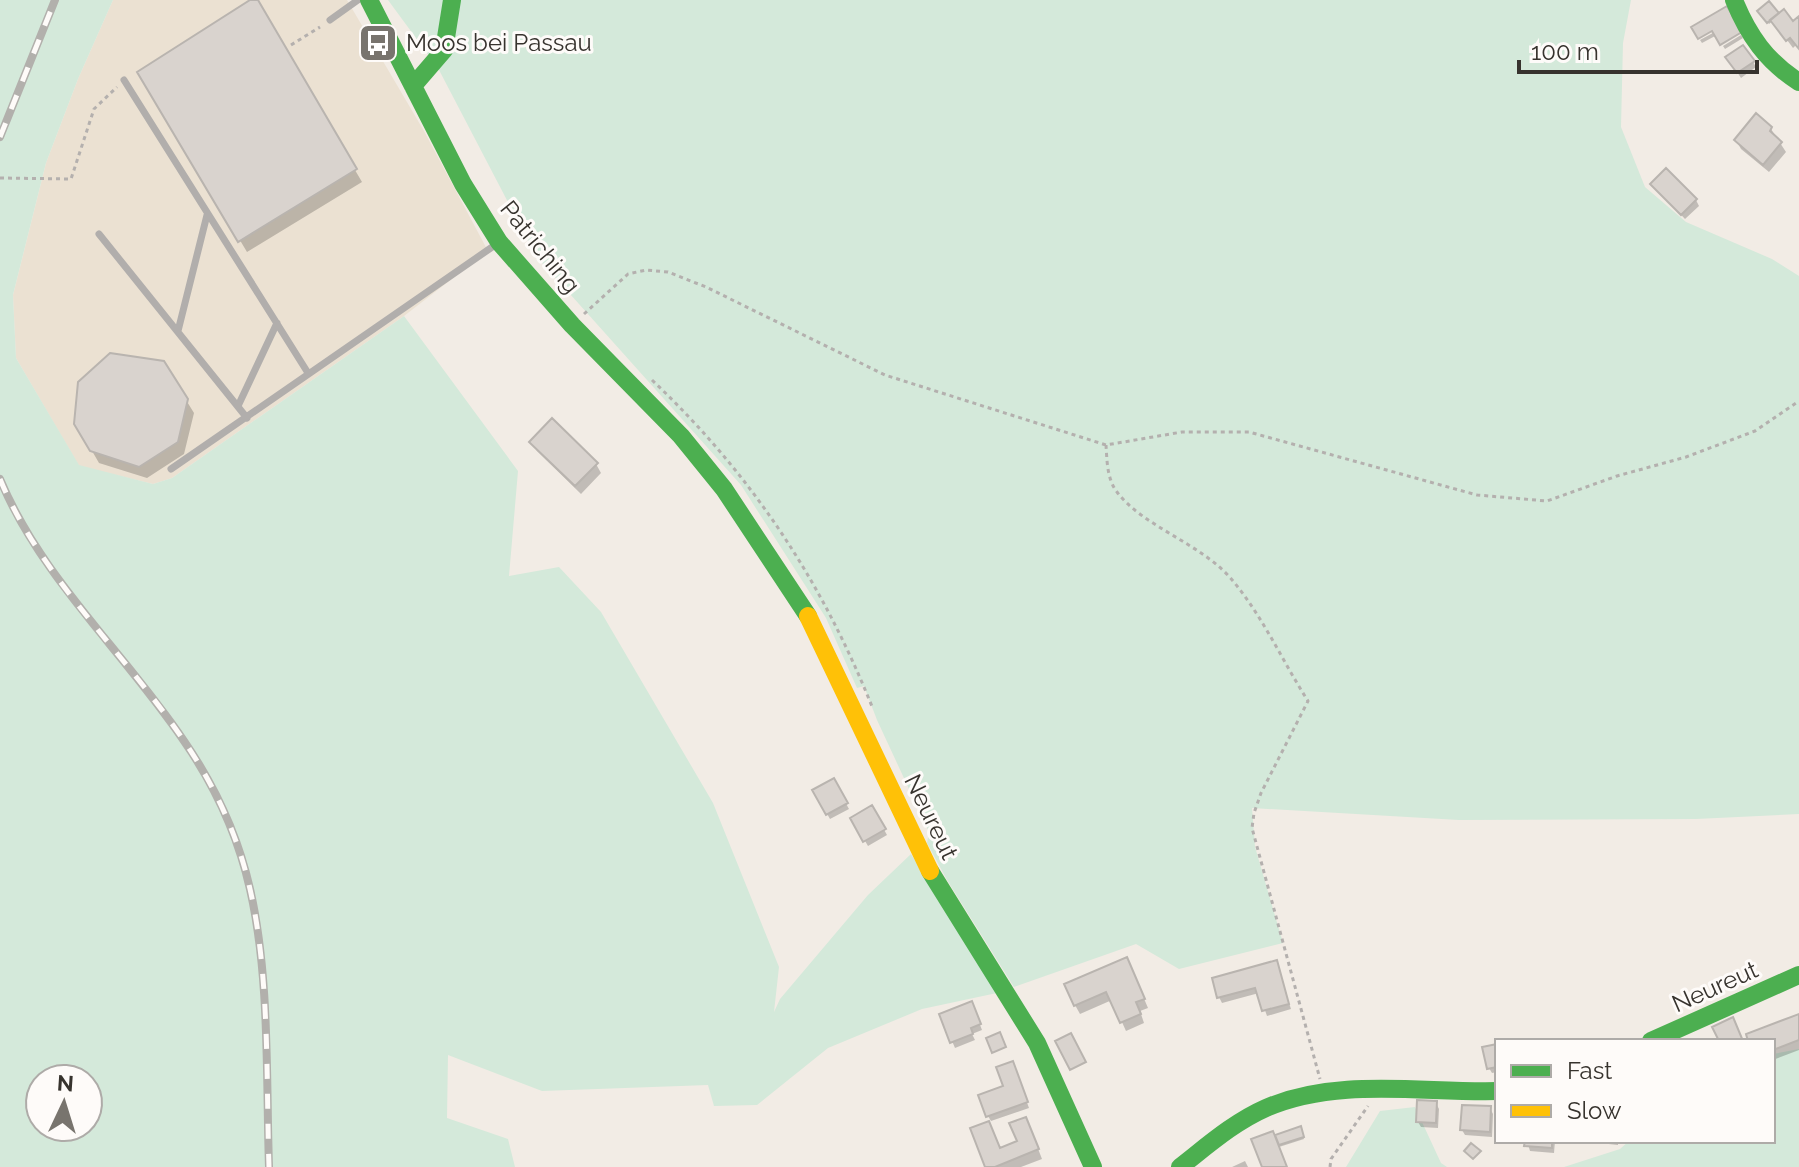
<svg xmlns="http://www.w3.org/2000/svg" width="1799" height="1167" viewBox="0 0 1799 1167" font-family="Raleway,sans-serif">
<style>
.built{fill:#ebe1d2}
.green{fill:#d4e9da;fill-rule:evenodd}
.shadow{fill:#0003}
.building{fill:#d9d3ce;stroke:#b9b4af;stroke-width:2}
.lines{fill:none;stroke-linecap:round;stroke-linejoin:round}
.path{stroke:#b4b0ae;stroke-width:3;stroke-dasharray:4 4;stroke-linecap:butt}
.lane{stroke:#b1aeac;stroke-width:7}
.fast{stroke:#4caf50;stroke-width:18}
.slow{stroke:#ffc107;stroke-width:18}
.rail-casing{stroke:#b2b0ac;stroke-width:8}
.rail{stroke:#fefbf9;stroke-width:5;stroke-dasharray:15;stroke-linecap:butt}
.labels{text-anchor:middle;stroke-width:6;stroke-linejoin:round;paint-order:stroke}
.poi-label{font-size:24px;fill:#37332e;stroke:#fefbf9;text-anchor:start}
.street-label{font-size:24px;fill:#37332e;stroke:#fefbf9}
</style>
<rect width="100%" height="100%" fill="#f2ece5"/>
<path class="built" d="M113,0H347L424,131L488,251L404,316L172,478L153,484L79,466L16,358L13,295L46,163L78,79Z"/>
<path class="green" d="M0,0H113L78,79L46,163L13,295L16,358L79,465L153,484L172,478L404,316L518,471L509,576L559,567L601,612L713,803L779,967L774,1012L780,999L868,895L911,854L997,993L922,1009L828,1048L757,1105L714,1106L708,1085L542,1091L448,1055L447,1118L508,1139L515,1167H0ZM40,1079H88V1127H40Z
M388,0H1631L1623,43L1621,127L1645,187L1686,222L1772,259L1799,276V814L1696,819L1459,820L1252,808L1255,847L1283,943L1179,969L1136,944L1014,987L947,880L927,843L929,832L877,720L864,686L857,688L826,618L741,485L536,256L438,68Z
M1799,1049V1167H1564L1620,1149L1629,1141H1773V1054Z
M1415,1107L1441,1163L1447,1167H1346L1380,1111Z"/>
<path class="shadow" d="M255,0L362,182L247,252L140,73Z
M1726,9L1739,32L1721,42L1717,35L1702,43L1700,40L1722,28L1720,24L1698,36L1693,28Z
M1759,11L1779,16L1793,23L1799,19V49L1796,45L1793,48L1773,21L1769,24Z
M1741,35L1743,38L1725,49L1723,46Z
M1728,58L1753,62L1756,67L1741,78Z
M1771,129L1786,152L1769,172L1741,149L1736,140Z
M1652,184L1696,200L1699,206L1685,219Z
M186,400L194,413L184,454L147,478L99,463L76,423Z
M532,442L596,464L601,473L581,494L537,451Z
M833,780L849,809L830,819L814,791Z
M872,808L887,835L868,846L852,819Z
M1276,963L1291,1009L1267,1016L1259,993L1222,1003L1219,997Z
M1131,968L1148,1008L1140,1011L1144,1023L1126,1031L1112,1000L1080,1014L1075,1005Z
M974,1009L982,1030L972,1034L975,1040L955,1048L941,1015Z
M1799,1016V1050L1773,1060V1041H1750Z
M1497,1046V1072L1492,1073L1489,1068Z
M1015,1069L1029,1108L991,1121L988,1116Z
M1436,1103L1439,1109L1438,1128L1421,1127L1418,1122Z
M1490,1108L1493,1114L1492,1137L1465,1135L1462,1130Z
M1030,1128L1042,1159L1021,1167H987L1000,1150L1019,1142Z
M1300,1128L1304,1139L1279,1147L1286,1167H1264L1275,1137Z
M1527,1141H1555L1554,1153L1530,1151Z
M1597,1141H1618V1145L1599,1143Z
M1245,1161L1248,1167H1232Z"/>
<path class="building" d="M250,0H258L357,169L238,242L137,72Z
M1769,1L1779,13L1767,23L1757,11Z
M1727,6L1742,32L1720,45L1712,31L1698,39L1691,27Z
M1784,9L1793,21L1799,16V49L1790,38L1786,41L1770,20Z
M1743,45L1755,61L1737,73L1725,57Z
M1756,113L1772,127L1770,131L1782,142L1763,165L1734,140Z
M1666,168L1697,199L1681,215L1650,184Z
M110,353L164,361L188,399L178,442L139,467L90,451L74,424L78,382Z
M552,418L598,463L575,486L529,442Z
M834,778L848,803L826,815L812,790Z
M872,805L886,829L863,842L850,818Z
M1127,957L1145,999L1136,1002L1141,1014L1120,1023L1106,992L1074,1006L1064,984Z
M1277,960L1289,1004L1262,1011L1255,988L1217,998L1212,978Z
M972,1001L981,1024L971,1028L973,1034L950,1043L939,1014Z
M1799,1014V1040L1773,1050V1041H1748L1746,1034Z
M1733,1017L1743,1041H1719L1712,1027Z
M1000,1032L1006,1047L992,1053L986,1038Z
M1071,1033L1086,1062L1070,1070L1055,1041Z
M1497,1044V1067L1487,1069L1482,1047Z
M1013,1061L1028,1102L986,1117L978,1095L1003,1086L996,1067Z
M1417,1100L1437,1101L1436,1123L1416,1122Z
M1462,1105L1491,1106L1490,1132L1460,1130Z
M1026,1117L1039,1149L995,1167H985L970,1128L989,1121L1000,1148L1017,1141L1009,1123Z
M1301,1126L1304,1137L1279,1145L1275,1135Z
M1273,1131L1287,1167H1262L1251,1139Z
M1525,1141H1552V1148L1524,1146Z
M1471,1143L1481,1151L1473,1159L1464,1151Z"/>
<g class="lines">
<path class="path" d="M291,45L320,27
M0,178L71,179L94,109L117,87
M584,314L628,274L646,270L668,272L706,287L885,375L1106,445L1182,432H1249L1477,495L1547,501L1617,476L1686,457L1755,431L1799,401
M652,380C752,475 822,581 873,709
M1106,445C1107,461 1107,479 1117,492C1143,527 1203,544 1233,581C1263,617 1283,662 1308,701L1261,793L1254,813L1252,828L1320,1079
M1330,1167L1331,1159L1368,1106"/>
<path class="lane" d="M330,20L358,0
M124,80L308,373
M99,234L247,418
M178,331L207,215
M238,406L277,323
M171,469L498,243"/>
<path class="fast" d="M369,0L463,184L499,242L572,325L681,436L724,489L808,616
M1734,0C1748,35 1767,62 1799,82
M413,86L444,50L452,0
M930,871L1037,1043L1093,1167
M1651,1041L1799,975
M1180,1167C1207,1146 1234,1122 1266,1108C1337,1077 1422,1093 1497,1091"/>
<path class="slow" d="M808,616L930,871"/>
<g class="rail-casing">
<path id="rail" d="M0,137L55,0
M0,479C41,578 125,653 184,741C215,786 238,836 250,889C270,977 266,1077 269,1167"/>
</g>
<use href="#rail" class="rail"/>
</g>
<defs>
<g id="bus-square" transform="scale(2)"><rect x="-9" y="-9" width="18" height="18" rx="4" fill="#78746e" stroke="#fefbf9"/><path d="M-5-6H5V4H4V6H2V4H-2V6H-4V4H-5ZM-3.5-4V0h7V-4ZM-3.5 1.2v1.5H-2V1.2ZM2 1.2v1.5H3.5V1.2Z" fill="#fff"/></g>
</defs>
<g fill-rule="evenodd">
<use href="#bus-square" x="378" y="43"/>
</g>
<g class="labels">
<g class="poi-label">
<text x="406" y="51">Moos bei Passau</text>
</g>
<g class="street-label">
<text transform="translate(540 247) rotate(51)" y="8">Patriching</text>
<text transform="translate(931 817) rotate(64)" y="8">Neureut</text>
<text transform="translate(1715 987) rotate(-24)" y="8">Neureut</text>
</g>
</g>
<rect x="1495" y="1039" width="280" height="104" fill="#fefbf9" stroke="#aeaba8" stroke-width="2"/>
<rect x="1511" y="1065" width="40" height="12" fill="#4caf50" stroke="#aeaba8" stroke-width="2"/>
<text x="1567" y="1079" font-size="24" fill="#37332e">Fast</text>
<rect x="1511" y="1105" width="40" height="12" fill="#ffc107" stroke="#aeaba8" stroke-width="2"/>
<text x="1567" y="1119" font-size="24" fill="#37332e">Slow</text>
<g transform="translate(64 1103) rotate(4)"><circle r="38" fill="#fefbf9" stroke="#aeaba8" stroke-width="2"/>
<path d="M0-6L14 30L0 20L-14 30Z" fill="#78746e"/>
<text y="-12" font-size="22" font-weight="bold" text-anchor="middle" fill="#37332e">N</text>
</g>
<path d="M1519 60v12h238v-12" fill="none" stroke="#37332e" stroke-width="4"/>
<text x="1531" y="60" font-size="24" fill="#37332e" stroke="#fefbf9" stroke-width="6" paint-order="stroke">100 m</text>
</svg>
